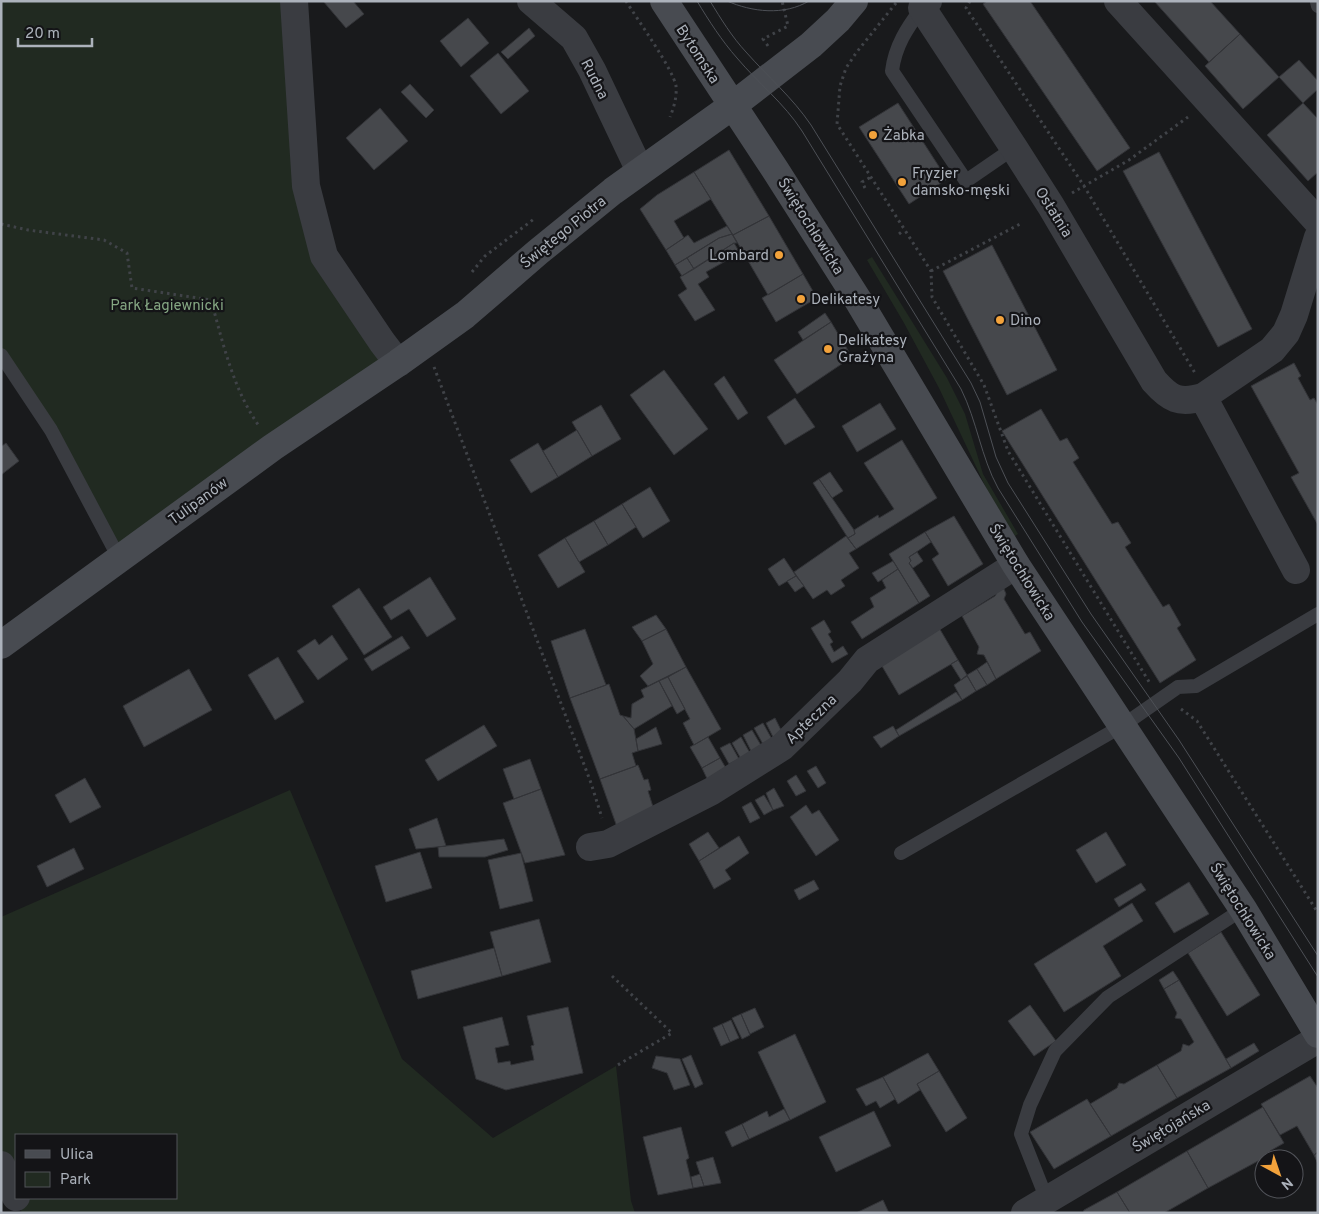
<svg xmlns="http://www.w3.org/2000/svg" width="1319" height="1214" viewBox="0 0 1319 1214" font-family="Overpass,sans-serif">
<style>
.green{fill:#212a21}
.building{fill:#46484c;stroke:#333438}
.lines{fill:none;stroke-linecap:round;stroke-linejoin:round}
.path{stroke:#404348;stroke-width:3;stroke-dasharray:2.5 4;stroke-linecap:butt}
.lane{stroke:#3a3c41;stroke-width:14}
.street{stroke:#3a3c41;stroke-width:28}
.secondary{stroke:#484b51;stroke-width:28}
.tram{stroke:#4d5056;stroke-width:1}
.poi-dot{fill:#f2a23b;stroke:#141417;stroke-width:2}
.labels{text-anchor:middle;stroke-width:4.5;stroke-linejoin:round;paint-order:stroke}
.street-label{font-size:15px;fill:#acb2bb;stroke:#141417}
.poi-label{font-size:15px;fill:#acb2bb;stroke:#141417;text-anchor:start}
.park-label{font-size:15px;fill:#85a683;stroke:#141417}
</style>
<rect width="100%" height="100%" fill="#191a1c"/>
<path class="green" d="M1,1H297L322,243L398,363L119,558L1,355Z
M872,257L947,378L965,414L983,474L1018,534L1015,536L988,492L939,388L904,323L867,260Z
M290,790L402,1059L493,1138L616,1066L631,1201L635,1213H22L16,1198H176V1135H16V1197L1,1165V917Z"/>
<path class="building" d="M323,1H353L364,14L346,28Z
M987,1H1030L1130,148L1097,171L983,4Z
M1154,1H1210L1240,34L1209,62Z
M468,18L489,43L461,67L440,41Z
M529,28L535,36L508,59L501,52Z
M1240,34L1279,77L1243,109L1205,66Z
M498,53L529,91L501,114L470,76Z
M1299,60L1318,81V89L1303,103L1279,77Z
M410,84L434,110L426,118L401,92Z
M898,103L947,179L909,204L859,127Z
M1303,103L1318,119V172L1308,181L1267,135Z
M380,108L408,141L374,170L346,138Z
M729,150L769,216L733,235L694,172Z
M1159,152L1252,329L1218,347L1123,171Z
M694,172L711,199L674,221L684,238L666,250L640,209L657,195Z
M769,216L803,274L768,295L733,235Z
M727,226L732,234L719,238L675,265L666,250L688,235L694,243Z
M732,234L737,243H734L694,269L687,258L719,238Z
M734,243L740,253L706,272L709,277L698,284L715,310L695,321L678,295L687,289L680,277Z
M992,245L1057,370L1007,395L943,271Z
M687,258L694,269L682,276L675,265Z
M803,274L817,298L776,322L762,298Z
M825,313L831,322L803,340L798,332Z
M831,322L852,357L797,394L774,360Z
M1294,363L1301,376L1298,378L1310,400L1314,398L1318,405V525L1291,477L1299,473L1251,386Z
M664,370L708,429L674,455L630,395Z
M724,376L748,413L738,420L714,384Z
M795,398L815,427L785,445L767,417Z
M880,403L896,429L857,452L842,426Z
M601,405L621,439L592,456L572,422Z
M1041,409L1060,441L1067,438L1079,458L1073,462L1112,524L1118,522L1131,543L1125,547L1163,607L1169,604L1181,625L1177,628L1196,660L1160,683L1002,431Z
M577,430L592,456L558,477L543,451Z
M902,440L937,498L856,549L848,538L855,534L854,530L878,515L879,518L894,509L864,463Z
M6,443L19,461L1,475V445L2,446Z
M538,443L558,477L531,493L510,460Z
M830,472L843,491L832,498L819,479Z
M819,479L854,530L855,534L848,538L813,483Z
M650,487L670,521L643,538L622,504Z
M622,504L636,527L608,545L594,521Z
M954,516L983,564L948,586L932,559L939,554L925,532Z
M594,521L608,545L579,562L565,538Z
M925,532L931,542L909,557L911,561L909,563L930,596L919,603L889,554Z
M846,536L856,549L849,553L859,568L841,580L845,586L831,595L827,590L813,599L794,572Z
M565,538L585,572L558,588L538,555Z
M917,552L923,561L913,568L909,563L911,561L909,557Z
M784,558L796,576L779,586L768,569Z
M893,561L898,569L878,582L872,573Z
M898,569L919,603L862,639L851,622L874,607L870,598L886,588L882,580Z
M796,576L804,586L795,592L787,581Z
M430,577L456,619L427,637L409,609L391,620L383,607Z
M359,588L392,637L364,655L332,606Z
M999,589H1004L1006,594L1004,599L1025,634L1030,632L1041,651L996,679L984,655L977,654L979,647L962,616L995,596Z
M656,615L666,629L642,641L632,627Z
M824,620L831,632L828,634L833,642L830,644L834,652L843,646L848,654L832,663L811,628Z
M938,626L958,660L899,695L879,661Z
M585,629L606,685L570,698L551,641Z
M666,629L686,667L648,686L640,676L653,664L642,641Z
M332,635L348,659L318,680L297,651L315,639L319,645Z
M402,636L410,648L372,671L364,659Z
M278,657L304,702L275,720L248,675Z
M958,660L967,675L961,680L951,664Z
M987,662L996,679L987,685L977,669Z
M686,667L721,729L694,745L683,723L690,719L668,677Z
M189,669L212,710L144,747L123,706Z
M977,669L987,685L976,691L967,675Z
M967,676L976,691L962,700L954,685Z
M668,677L685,709L677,714L659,681Z
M659,681L672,706L634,729L623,716L631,718L632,704L644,697L641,690Z
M609,684L620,715L623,716L634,729L638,751L632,753L636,766L600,779L570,698Z
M956,692L962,700L899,736L896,730Z
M775,718L783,734L774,739L766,723Z
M763,723L773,741L764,746L754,728Z
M484,725L497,746L438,781L425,760Z
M893,726L899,736L881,748L873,737Z
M656,727L662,744L638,751L636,739Z
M752,730L762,747L752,753L743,735Z
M708,737L720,758L702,768L690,747Z
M741,737L750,753L741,759L732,743Z
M730,743L739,759L729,764L720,748Z
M720,758L730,775L710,785L702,768Z
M530,759L541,789L514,799L503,769Z
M638,765L644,780L648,779L651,790L648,791L654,810L617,827L600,779Z
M816,766L826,783L818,788L807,771Z
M796,775L806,791L796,796L787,781Z
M85,778L101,807L70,823L55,795Z
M774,788L784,806L773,810L766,793Z
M541,789L565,855L525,863L503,803Z
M764,795L773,810L764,815L755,800Z
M751,802L760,818L750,823L742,807Z
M806,805L812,814L819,810L839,840L816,856L790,817Z
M437,818L446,846L416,849L409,829Z
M708,832L719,848L699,861L689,844Z
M1106,832L1126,865L1096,883L1076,850Z
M739,836L749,853L725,870L731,879L714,889L699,861Z
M504,839L508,850L485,857H439L438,847Z
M74,848L84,869L47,887L37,866Z
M420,852L432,888L386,902L375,866Z
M521,853L533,901L500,909L488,860Z
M814,880L819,889L799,900L794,890Z
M1189,882L1209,914L1174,933L1155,903Z
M1141,883L1146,890L1119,907L1114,899Z
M1132,903L1143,921L1103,946L1121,976L1064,1012L1034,964Z
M539,919L551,962L502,976L490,932Z
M1221,932L1260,995L1227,1016L1188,953Z
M494,948L502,976L418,999L411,971Z
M1173,971L1179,980L1164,989L1159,980Z
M1179,980L1231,1068L1177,1098L1157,1065L1181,1051L1183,1044L1189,1046L1194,1042L1181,1019L1175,1018L1177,1013L1164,989Z
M1030,1005L1056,1041L1034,1056L1008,1021Z
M568,1007L583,1073L506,1090L476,1079L463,1027L502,1017L509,1045L495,1048L498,1063L510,1061L511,1065L534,1060L531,1046L534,1045L527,1016Z
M755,1008L764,1027L750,1034L741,1014Z
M741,1014L750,1035L742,1039L732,1018Z
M731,1020L739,1038L730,1042L722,1024Z
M722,1024L730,1042L721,1046L713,1028Z
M795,1034L826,1102L790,1120L758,1052Z
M1254,1043L1259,1051L1231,1068L1226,1059Z
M928,1053L939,1071L917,1084L920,1090L898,1104L883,1077Z
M691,1055L703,1084L695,1088L682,1059Z
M656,1056L680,1059L690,1085L674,1090L667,1073L652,1068Z
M1157,1065L1177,1098L1111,1136L1090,1104L1117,1088L1119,1083L1124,1084Z
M939,1071L967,1118L946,1132L917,1084Z
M1310,1076L1318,1088V1152L1314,1155L1297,1126L1280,1135L1261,1104Z
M883,1077L895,1099L880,1108L876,1101L866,1106L856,1089Z
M1087,1099L1111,1136L1054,1169L1030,1132Z
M1263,1107L1284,1143L1270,1151L1271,1154L1208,1188L1187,1151Z
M784,1109L790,1120L749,1139L742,1124L767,1111L769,1117Z
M874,1111L891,1146L836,1172L819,1137Z
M742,1124L749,1139L732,1147L725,1132Z
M681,1127L689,1158L686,1160L693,1188L658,1195L643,1137Z
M1187,1151L1208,1188L1164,1213H1130L1117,1192Z
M1318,1152V1164L1314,1155Z
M713,1157L721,1183L704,1186L696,1162Z
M700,1174L704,1186L693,1188L691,1177Z
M1117,1192L1130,1213H1083L1084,1210Z
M883,1200L889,1213H856Z"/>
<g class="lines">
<path class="path" d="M626,1C637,19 673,69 676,86C677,97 674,107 670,117
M970,1L966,8L1084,186L1195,373
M896,3L856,53L846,68L840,86L837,124L931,271L932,297L984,385L1008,451L1151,685
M768,46L763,39L788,26L782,1
M865,188L862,182L871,177
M1072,193L1129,160L1188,117
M1,224L28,230L104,240L127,253L132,288L211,300C223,343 233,389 259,426
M899,234L904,230
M931,271L1022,223
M472,272L485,256L534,219
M434,367L591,783L602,818
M1181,709L1197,721L1318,913
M612,976L672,1033L616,1066"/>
<path class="lane" d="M1317,2L1318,6
M922,8C907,28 895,46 892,71L966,181L1014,148
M1,355L51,430L119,558
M901,853L1122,726L1178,687L1196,686L1318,614
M1047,1200L1021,1134L1030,1105L1055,1051L1108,997L1243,909"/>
<path class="street" d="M294,1L306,186L324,256L382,342L398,363
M531,1L574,38L592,70L640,171
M928,1L922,8L1014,148L1051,206L1154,381C1170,399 1179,404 1203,397L1296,570
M1118,1L1318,222
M1203,397L1272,350L1286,333L1294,315L1318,237
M590,847L608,844L712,791L782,747L850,681L867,660L1016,565
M1,1165L16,1197
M1025,1213L1318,1039"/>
<path class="secondary" d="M664,1L776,171L858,300L1016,565L1243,909L1318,1034
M1,645L273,447L398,363L465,315L538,252L613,191L732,106L811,45L838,20L854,1"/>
<path class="tram" d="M697,1C709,21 722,41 737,58C758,83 784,103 802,131L961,389C977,421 981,457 998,488L1082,622L1179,758L1318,977
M710,1C721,19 732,37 746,52C768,77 792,97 811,125L971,383L980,402L996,457L1008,483L1091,614L1179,740L1318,956
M727,1C752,12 784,16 809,1"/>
</g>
<g class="poi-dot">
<circle cx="873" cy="135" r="5"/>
<circle cx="902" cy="182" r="5"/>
<circle cx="779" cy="255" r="5"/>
<circle cx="801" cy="299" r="5"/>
<circle cx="1000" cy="320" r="5"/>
<circle cx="828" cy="349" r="5"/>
</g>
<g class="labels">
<g class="street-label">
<text transform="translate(698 54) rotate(57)" y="5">Bytomska</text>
<text transform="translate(595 79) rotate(63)" y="5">Rudna</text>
<text transform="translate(1054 212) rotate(58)" y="5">Ostatnia</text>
<text transform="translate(811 226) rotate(58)" y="5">Świętochłowicka</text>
<text transform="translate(563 232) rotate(-39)" y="5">Świętego Piotra</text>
<text transform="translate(198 501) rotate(-36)" y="5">Tulipanów</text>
<text transform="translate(1022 572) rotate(58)" y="5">Świętochłowicka</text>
<text transform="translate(811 719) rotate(-44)" y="5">Apteczna</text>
<text transform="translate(1243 911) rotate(58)" y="5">Świętochłowicka</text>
<text transform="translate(1171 1126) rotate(-31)" y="5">Świętojańska</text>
</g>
<g class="poi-label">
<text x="883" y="140">Żabka</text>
<text x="912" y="178">Fryzjer<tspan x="912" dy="17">damsko-męski</tspan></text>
<text x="769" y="260" text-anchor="end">Lombard</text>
<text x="811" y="304">Delikatesy</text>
<text x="1010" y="325">Dino</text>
<text x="838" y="345">Delikatesy<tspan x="838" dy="17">Grażyna</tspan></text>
</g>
<g class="park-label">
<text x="167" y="310">Park Łagiewnicki</text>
</g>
</g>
<rect width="1319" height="1214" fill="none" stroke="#acb2bb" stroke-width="5"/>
<rect x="15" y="1134" width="162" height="65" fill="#141417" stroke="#515359"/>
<rect x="25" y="1150" width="25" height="8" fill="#484b51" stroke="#515359"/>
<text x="60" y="1159" font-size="15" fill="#acb2bb">Ulica</text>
<rect x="25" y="1172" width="25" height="15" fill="#212a21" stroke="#515359"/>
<text x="60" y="1184" font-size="15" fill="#acb2bb">Park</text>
<g transform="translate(1279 1174) rotate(140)"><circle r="24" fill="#141417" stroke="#515359"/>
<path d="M0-4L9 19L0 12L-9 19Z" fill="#f2a23b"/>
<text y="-8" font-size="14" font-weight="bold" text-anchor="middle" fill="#acb2bb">N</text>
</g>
<path d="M18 38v8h74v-8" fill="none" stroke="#acb2bb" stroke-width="2.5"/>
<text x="25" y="38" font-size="15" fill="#acb2bb" stroke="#141417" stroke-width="4" paint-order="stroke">20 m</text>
</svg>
